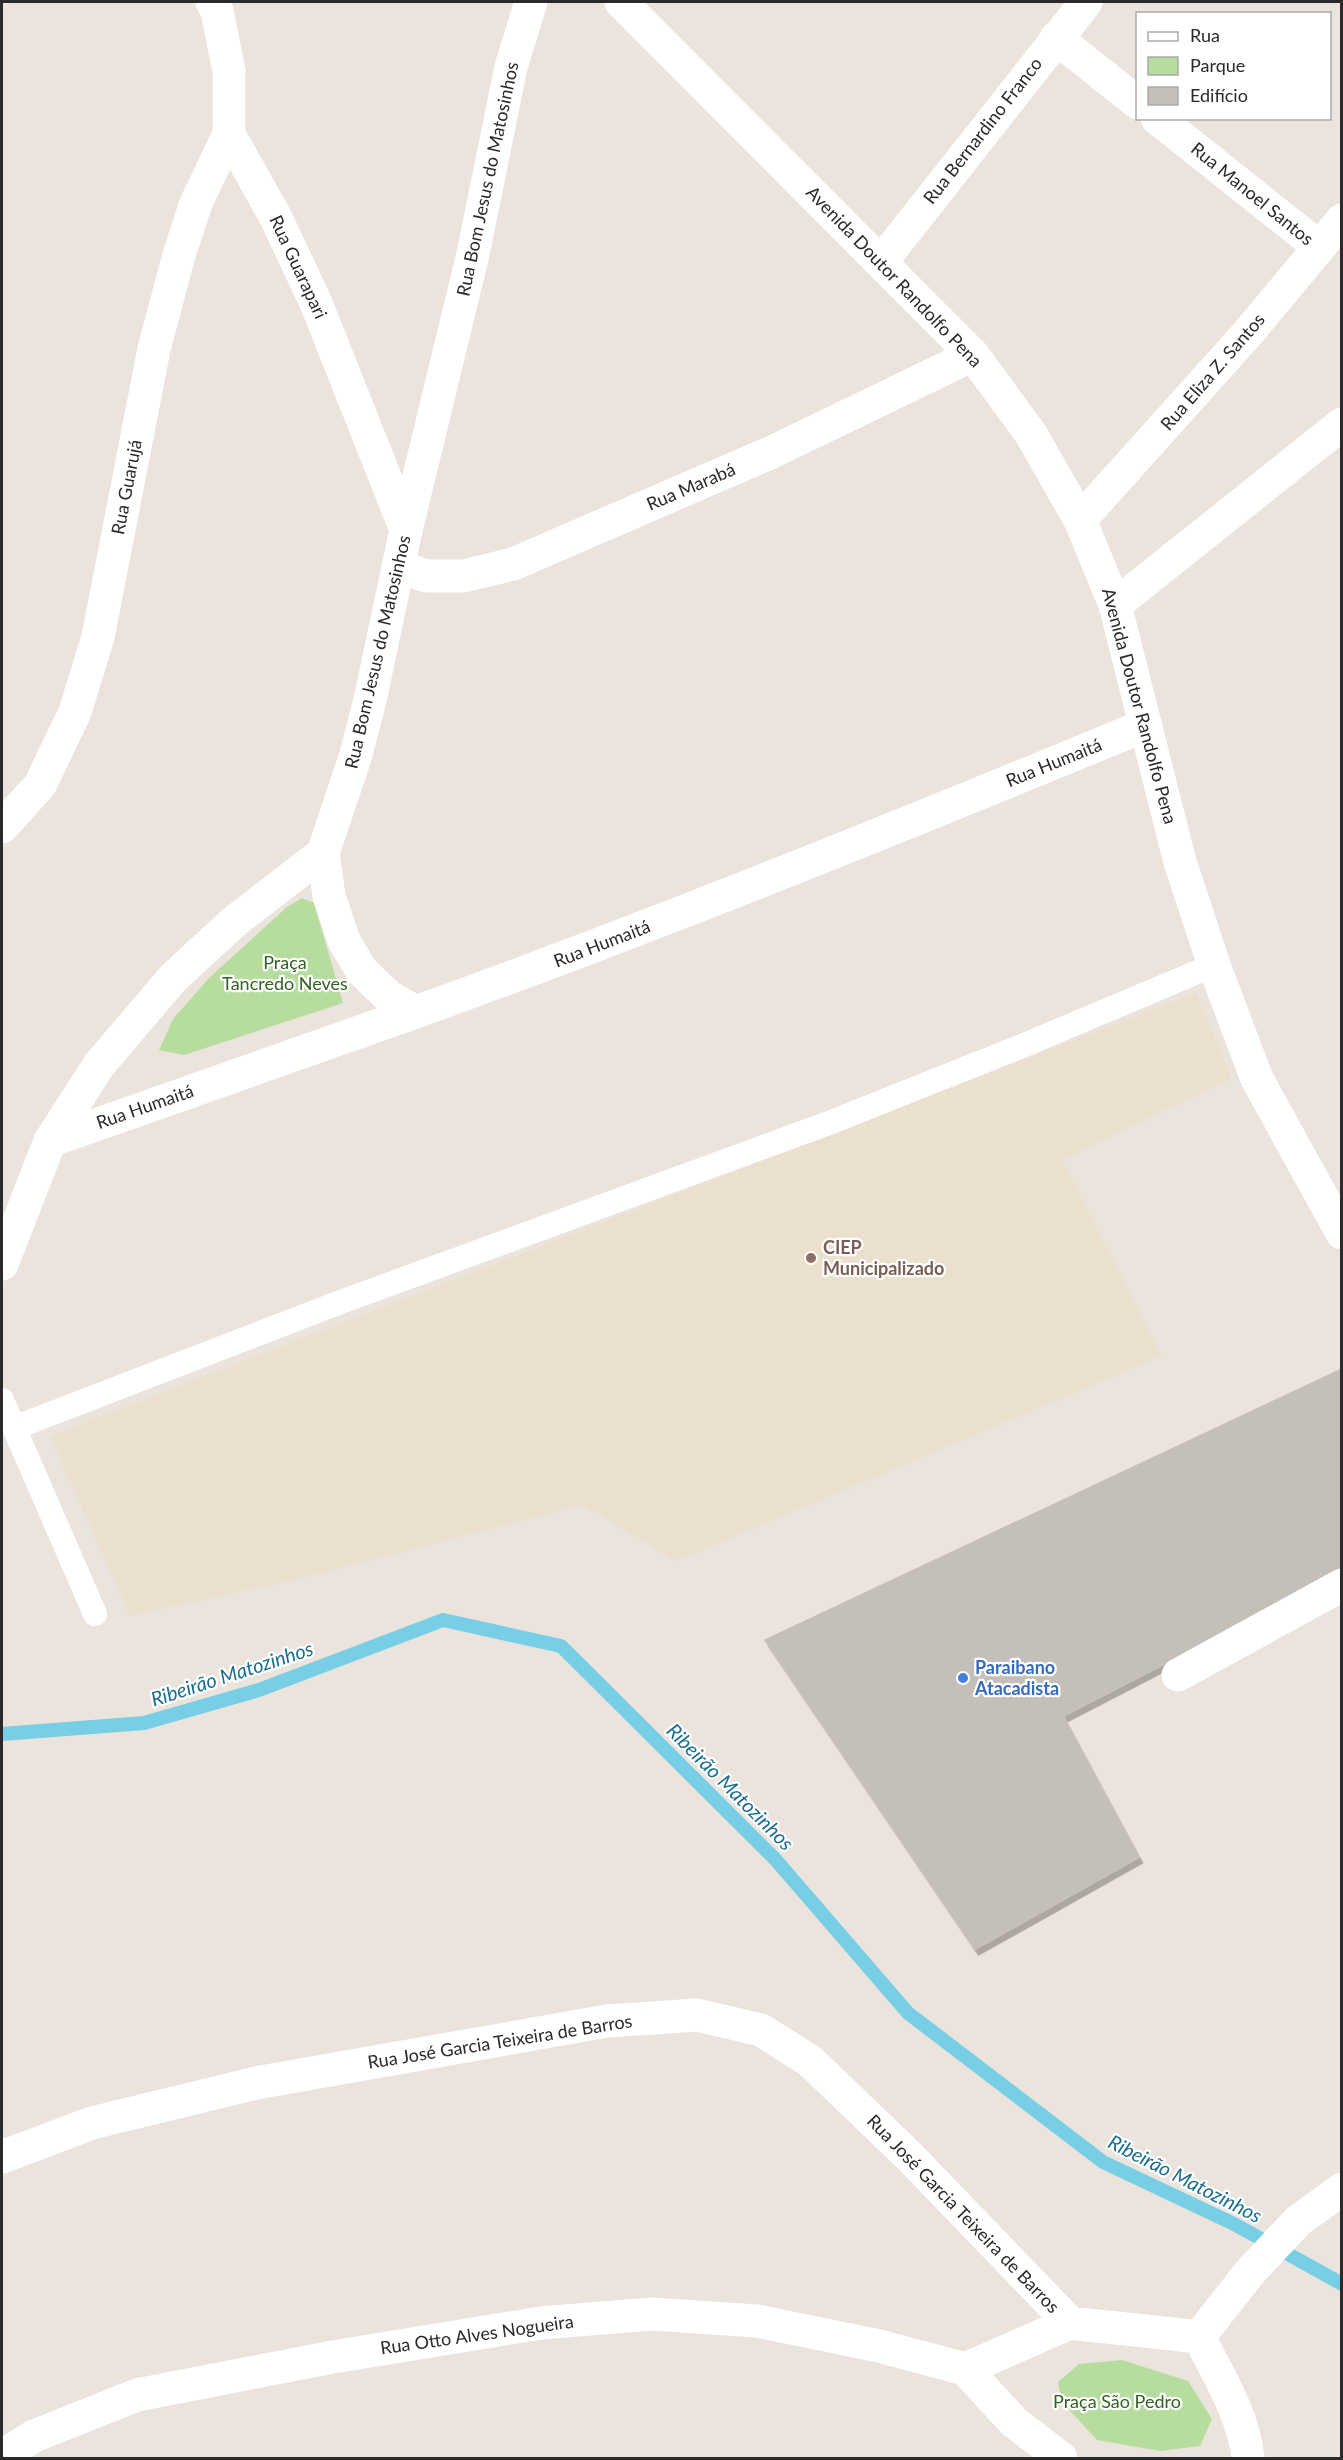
<svg xmlns="http://www.w3.org/2000/svg" width="1343" height="2460" viewBox="0 0 1343 2460" font-family="Lato,sans-serif">
<style>
.education{fill:#ebe0ce}
.green{fill:#b7dd9e}
.lines{fill:none;stroke-linecap:round;stroke-linejoin:round}
.stream{stroke:#78cee5;stroke-width:14}
.building{fill:#c4bfb9;stroke:#c6c0b7;stroke-width:1.5;filter:url(#shadow)}
.service{stroke:#fff;stroke-width:24}
.minor{stroke:#fff;stroke-width:33}
.secondary{stroke:#fff;stroke-width:33}
.education-dot{fill:#8d6e63;stroke:#fff;stroke-width:2}
.shop-dot{fill:#3f7fe0;stroke:#fff;stroke-width:2}
.labels{text-anchor:middle;stroke-width:4.5;stroke-linejoin:round;paint-order:stroke}
.street-label{font-size:18px;fill:#2a2a2a;stroke:#fff}
.park-label{font-size:18px;fill:#316220;stroke:#fff}
.education-label{font-size:18px;font-weight:bold;fill:#785e54;stroke:#fff;text-anchor:start}
.shop-label{font-size:18px;font-weight:bold;fill:#366cbe;stroke:#fff;text-anchor:start}
.water-label{font-size:20px;font-style:italic;fill:#186d90;stroke:#fff}
</style>
<defs>
<filter id="shadow"><feDropShadow dx="3.5" dy="6" stdDeviation="0" flood-color="#0004"/></filter>
</defs>
<rect width="100%" height="100%" fill="#ebe4dd"/>
<path class="education" d="M1196,993L1232,1078L1062,1160L1162,1356L676,1561L583,1505L294,1580L130,1616L50,1436Z"/>
<path class="green" d="M302,898L314,903L343,1003L184,1055L159,1050L173,1019L209,978L287,907Z
M1122,2360L1188,2381L1212,2419L1200,2446L1160,2451L1097,2440L1062,2402L1058,2382L1079,2364Z"/>
<g class="lines">
<path class="stream" d="M2,1734L144,1723L259,1690L443,1620L561,1646L775,1859L908,2013L1103,2162L1234,2224L1342,2284"/>
</g>
<path class="building" d="M1342,1369V1572L1063,1716L1139,1857L975,1949L765,1640Z"/>
<g class="lines">
<path class="service" d="M2,1400L95,1614
M14,1428L338,1303L829,1123L1022,1046L1214,965"/>
<path class="minor" d="M212,2L217,11L229,71V134L276,218L316,303L406,530
M1056,38L1138,103
M1157,118L1319,247
M882,261L1086,2
M1080,520L1248,333L1342,220
M398,566L426,576H464L513,564L770,453L973,355
M1115,605L1342,424
M2,827L40,785L75,712L98,637L154,349L179,255L196,203L229,134
M50,1141L416,1012
M2,1264L50,1141L99,1065L174,977L235,921L323,853
M1178,1675L1342,1585
M2,2157L92,2123L256,2083L607,2021L697,2015L761,2030L810,2061L909,2156L1070,2323
M1199,2337L1250,2272L1298,2221L1342,2189
M1199,2337C1218,2374 1244,2416 1248,2458
M965,2369L1070,2323L1199,2337
M965,2369L1014,2422L1061,2458
M2,2456L34,2436L137,2395L333,2357L541,2323L652,2314L757,2321L879,2346L965,2369"/>
<path class="secondary" d="M531,2L511,67L473,254L406,530L370,700L355,758L323,853L329,896L344,941L362,971L388,996L416,1012C662,923 904,825 1146,725
M621,2L973,355L1031,434L1080,520L1115,605L1180,862L1214,965L1257,1079L1342,1233"/>
</g>
<circle class="education-dot" cx="811" cy="1258" r="6"/>
<circle class="shop-dot" cx="963" cy="1678" r="6"/>
<g class="labels">
<g class="street-label">
<text transform="translate(983 131) rotate(-52)" y="6">Rua Bernardino Franco</text>
<text transform="translate(488 179) rotate(-78)" y="6">Rua Bom Jesus do Matosinhos</text>
<text transform="translate(1252 194) rotate(39)" y="6">Rua Manoel Santos</text>
<text transform="translate(298 267) rotate(65)" y="6">Rua Guarapari</text>
<text transform="translate(894 277) rotate(46)" y="6">Avenida Doutor Randolfo Pena</text>
<text transform="translate(1213 372) rotate(-49)" y="6">Rua Eliza Z. Santos</text>
<text transform="translate(127 487) rotate(-79)" y="6">Rua Guarujá</text>
<text transform="translate(691 487) rotate(-23)" y="6">Rua Marabá</text>
<text transform="translate(378 652) rotate(-77)" y="6">Rua Bom Jesus do Matosinhos</text>
<text transform="translate(1139 706) rotate(75)" y="6">Avenida Doutor Randolfo Pena</text>
<text transform="translate(1054 763) rotate(-22)" y="6">Rua Humaitá</text>
<text transform="translate(602 944) rotate(-21)" y="6">Rua Humaitá</text>
<text transform="translate(145 1107) rotate(-19)" y="6">Rua Humaitá</text>
<text transform="translate(500 2042) rotate(-9)" y="6">Rua José Garcia Teixeira de Barros</text>
<text transform="translate(963 2214) rotate(46)" y="6">Rua José Garcia Teixeira de Barros</text>
<text transform="translate(477 2335) rotate(-8)" y="6">Rua Otto Alves Nogueira</text>
</g>
<g class="park-label">
<text x="285" y="969">Praça<tspan x="285" dy="21">Tancredo Neves</tspan></text>
<text x="1117" y="2408">Praça São Pedro</text>
</g>
<g class="education-label">
<text x="823" y="1254">CIEP<tspan x="823" dy="21">Municipalizado</tspan></text>
</g>
<g class="shop-label">
<text x="975" y="1674">Paraibano<tspan x="975" dy="21">Atacadista</tspan></text>
</g>
<g class="water-label">
<text transform="translate(232 1674) rotate(-18)" y="7">Ribeirão Matozinhos</text>
<text transform="translate(730 1787) rotate(45)" y="7">Ribeirão Matozinhos</text>
<text transform="translate(1185 2179) rotate(27)" y="7">Ribeirão Matozinhos</text>
</g>
</g>
<rect width="1343" height="2460" fill="none" stroke="#2a2a2a" stroke-width="6"/>
<rect x="1136" y="12" width="195" height="108" fill="#ffffff" stroke="#aaaaaa" stroke-width="1.5"/>
<rect x="1148" y="32" width="30" height="9" fill="#ffffff" stroke="#aaaaaa" stroke-width="1.5"/>
<text x="1190" y="42" font-size="18" fill="#2a2a2a">Rua</text>
<rect x="1148" y="57" width="30" height="18" fill="#b7dd9e" stroke="#aaaaaa" stroke-width="1.5"/>
<text x="1190" y="72" font-size="18" fill="#2a2a2a">Parque</text>
<rect x="1148" y="87" width="30" height="18" fill="#c4bfb9" stroke="#aaaaaa" stroke-width="1.5"/>
<text x="1190" y="102" font-size="18" fill="#2a2a2a">Edifício</text>
</svg>
